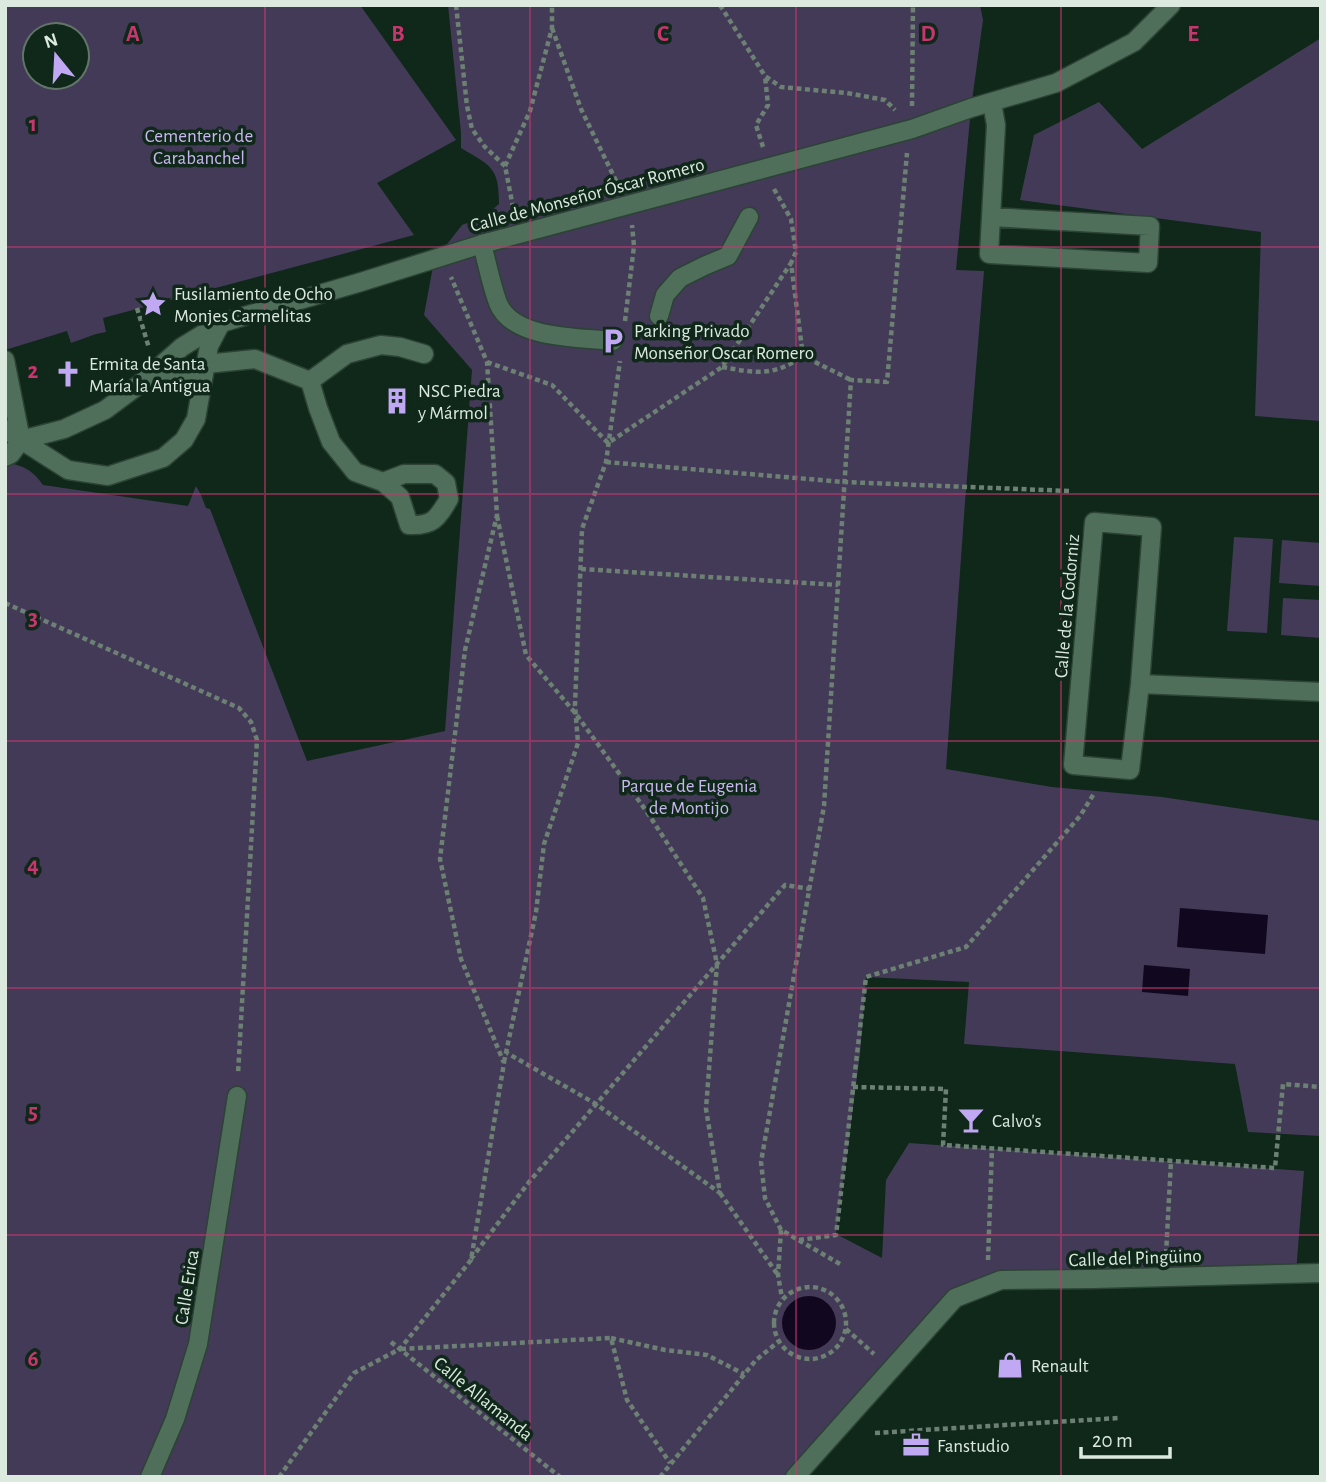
<svg xmlns="http://www.w3.org/2000/svg" width="1326" height="1482" viewBox="0 0 1326 1482" font-family="'Alegreya Sans',sans-serif">
<style>
.green{fill:#433a57;fill-rule:evenodd}
.water{fill:#110820}
.lines{fill:none;stroke-linecap:round;stroke-linejoin:round}
.service-casing{stroke:#2c4335;stroke-width:21}
.minor-casing{stroke:#2c4335;stroke-width:21}
.path{stroke:#6c8073;stroke-width:4.5;stroke-dasharray:5 3.5;stroke-linecap:butt}
.service{stroke:#4f6f5b;stroke-width:18}
.minor{stroke:#4f6f5b;stroke-width:18}
.grid{fill:none;stroke:#c6376f;stroke-width:2;stroke-opacity:0.55}
.labels{text-anchor:middle;stroke-width:7;stroke-linejoin:round;paint-order:stroke}
.park-label{font-size:19px;fill:#c9b7f0;stroke:#0f2819}
.street-label{font-size:19px;fill:#dbe9df;stroke:#0f2819}
.poi-label{font-size:19px;fill:#dbe9df;stroke:#0f2819;text-anchor:start}
.grid-label{font-size:23px;text-anchor:middle;font-weight:bold;fill:#c6376f;stroke:#0f2819;stroke-width:7;stroke-linejoin:round;paint-order:stroke}
</style>
<rect width="100%" height="100%" fill="#0f2819"/>
<path class="green" d="M5,5H360L456,140L377,183L414,235L103,318L106,332L96,334L71,343L67,331L5,350ZM35,35H77V77H35Z
M448,5H980L983,20L971,108L956,270L984,271L965,502L946,769L1052,787L1162,797L1321,821V1136L1248,1132L1235,1064L964,1044L969,982L866,977L860,1054L836,1234L882,1258L886,1180L909,1143L1304,1171L1296,1273L1001,1280L955,1298L801,1477H5V462C23,466 32,469 43,485L188,506L196,486L201,495L206,508L210,509L307,761L445,731L472,370L424,315L434,261L462,225L485,216L499,204C499,167 491,166 461,148V133Z
M1321,38V421L1255,416L1261,232L1020,200L1034,135L1099,102L1142,149Z
M1234,537L1273,539L1267,633L1227,631Z
M1282,540L1321,543V586L1279,583Z
M1283,598L1321,600V638L1281,635Z"/>
<path class="water" d="M1180,908L1268,915L1265,954L1177,947Z
M1144,965L1190,969L1188,996L1142,992Z
M782 1323a27 27 0 1 1 54 0a27 27 0 1 1-54 0Z"/>
<g class="lines">
<g class="service-casing">
<path id="service" d="M991,217L1150,226L1148,263L989,254Z
M991,217L996,125L992,103
M482,244C487,263 491,284 498,303C513,340 579,337 613,341
M659,316L665,295L680,278L704,266L728,256L749,217
M5,360L21,440L68,470L108,476L163,458L184,440L196,419L209,346L221,323
M310,381L347,354L381,345L400,347L424,354
M140,384L178,378L206,364L255,359L310,381L318,408L331,442L355,472L383,482L400,497L409,525C433,526 437,519 449,499L446,483L435,474H404L383,482
M5,429L21,440L11,454L5,457
M150,1477L175,1419L198,1344L237,1096"/>
</g>
<g class="minor-casing">
<path id="minor" d="M21,440L64,429L105,410L140,384L182,347L221,323L361,282L482,244L912,129L971,108L1056,83L1134,42L1171,5
M1094,522L1152,527L1140,684L1130,770L1073,765Z
M1140,684L1321,692
M795,1477L955,1298L1001,1280L1093,1279L1321,1273"/>
</g>
<path class="path" d="M456,5L467,106L472,129L485,147L505,166L514,212L513,213
M720,5L765,76L781,87L847,93L885,100L895,110
M552,28L581,109L618,185
M912,106L913,5
M763,147L756,125L768,105L765,76
M505,166L530,111L552,28V5
M774,189L791,219L796,252L791,263L803,356L851,380
M137,308L149,348
M625,321L634,246L632,225
M487,362L552,385L608,443L722,367L791,263
M722,367C756,373 773,377 803,356
M606,462L844,482L1069,491
M497,516L526,655L576,714L647,812L703,898L717,964L706,1109L720,1193L596,1104L507,1053
M581,569L838,585
M5,603L239,708L251,722L257,740L238,1074
M504,1062L536,912L544,844L578,743L575,705L582,529L606,462L620,361
M853,1087L946,1089L943,1145L1275,1168L1283,1084L1321,1087
M720,1193L778,1275
M781,1230L778,1275L782,1298
M799,1240L836,1235L866,977L966,947L1080,816L1095,792
M1166,1254L1171,1161
M471,1259L529,1182L785,885L810,889
M988,1260L992,1148
M840,1264L781,1230L765,1198L761,1162L824,806L851,380L887,382L907,153
M774 1323a36 36 0 1 1 72 0a36 36 0 1 1-72 0Z
M846,1329L874,1354
M611,1338L665,1350L707,1355L744,1374
M391,1342L560,1477
M401,1349L611,1338L627,1400L670,1463
M875,1433L1119,1418
M279,1477L354,1373L400,1349L471,1260L504,1063L461,959L440,859L465,650L497,515L487,362L451,277
M660,1477L756,1360L778,1342"/>
<use href="#service" class="service"/>
<use href="#minor" class="minor"/>
</g>
<path class="grid" d="M265,5V1477M530,5V1477M796,5V1477M1061,5V1477M5,247H1321M5,494H1321M5,741H1321M5,988H1321M5,1235H1321"/>
<defs>
<g id="sight-bare" transform="scale(2.1)"><path d="M0-6L1.8-2.2L6-1.7L2.9 1.2L3.7 5.4L0 3.3L-3.7 5.4L-2.9 1.2L-6-1.7L-1.8-2.2Z" fill="#c1a8f3" stroke="#0f2819" stroke-width="2.5" paint-order="stroke"/></g>
<g id="parking-bare" transform="scale(2.1)"><path d="M-3.5-5.5H1a3.5 3.5 0 0 1 0 7H-1V5.5H-3.5ZM-1-3.4V-.6H.8a1.4 1.4 0 0 0 0-2.8Z" fill="#c1a8f3" stroke="#0f2819" stroke-width="2.5" paint-order="stroke"/></g>
<g id="church-bare" transform="scale(2.1)"><path d="M-1.2-6h2.4v3.5h3.3v2.4h-3.3V6h-2.4V-.1h-3.3v-2.4h3.3Z" fill="#c1a8f3" stroke="#0f2819" stroke-width="2.5" paint-order="stroke"/></g>
<g id="building-bare" transform="scale(2.1)"><path d="M-4-6H4V6H1V3H-1V6H-4ZM-2.5-4.3h1.7v1.8h-1.7ZM.8-4.3h1.7v1.8H.8ZM-2.5-1h1.7V.8h-1.7ZM.8-1h1.7V.8H.8Z" fill="#c1a8f3" stroke="#0f2819" stroke-width="2.5" paint-order="stroke"/></g>
<g id="bar-bare" transform="scale(2.1)"><path d="M-6-5H6L.8 .8V4.5H3.5V6h-7V4.5H-.8V.8Z" fill="#c1a8f3" stroke="#0f2819" stroke-width="2.5" paint-order="stroke"/></g>
<g id="shop-bare" transform="scale(2.1)"><path d="M-5-2.5h2.3a2.7 3.5 0 0 1 5.4 0H5L5.5 6h-11ZM-1.5-2.5h3a1.5 2.3 0 0 0-3 0Z" fill="#c1a8f3" stroke="#0f2819" stroke-width="2.5" paint-order="stroke"/></g>
<g id="office-bare" transform="scale(2.1)"><path d="M-6-3h4V-5.5h4V-3h4V5H-6ZM-1-4.5V-3h2v-1.5ZM-6 0V1H6V0Z" fill="#c1a8f3" stroke="#0f2819" stroke-width="2.5" paint-order="stroke"/></g>
</defs>
<g fill-rule="evenodd">
<use href="#sight-bare" x="153" y="304"/>
<use href="#parking-bare" x="613" y="341"/>
<use href="#church-bare" x="68" y="374"/>
<use href="#building-bare" x="397" y="401"/>
<use href="#bar-bare" x="971" y="1120"/>
<use href="#shop-bare" x="1010" y="1365"/>
<use href="#office-bare" x="916" y="1445"/>
</g>
<g class="labels">
<g class="park-label">
<text x="199" y="142">Cementerio de<tspan x="199" dy="22">Carabanchel</tspan></text>
<text x="689" y="792">Parque de Eugenia<tspan x="689" dy="22">de Montijo</tspan></text>
</g>
<g class="street-label">
<text transform="translate(587 194) rotate(-15)" y="7">Calle de Monseñor Óscar Romero</text>
<text transform="translate(1066 606) rotate(-85)" y="7">Calle de la Codorniz</text>
<text transform="translate(1135 1257) rotate(-2)" y="7">Calle del Pingüino</text>
<text transform="translate(186 1287) rotate(-81)" y="7">Calle Erica</text>
<text transform="translate(484 1398) rotate(39)" y="7">Calle Allamanda</text>
</g>
<g class="poi-label">
<text x="174" y="300">Fusilamiento de Ocho<tspan x="174" dy="22">Monjes Carmelitas</tspan></text>
<text x="634" y="337">Parking Privado<tspan x="634" dy="22">Monseñor Oscar Romero</tspan></text>
<text x="89" y="370">Ermita de Santa<tspan x="89" dy="22">María la Antigua</tspan></text>
<text x="418" y="397">NSC Piedra<tspan x="418" dy="22">y Mármol</tspan></text>
<text x="992" y="1127">Calvo's</text>
<text x="1031" y="1372">Renault</text>
<text x="937" y="1452">Fanstudio</text>
</g>
</g>
<g class="grid-label">
<text x="133" y="41">A</text>
<text x="398" y="41">B</text>
<text x="663" y="41">C</text>
<text x="928" y="41">D</text>
<text x="1193" y="41">E</text>
<text x="33" y="131">1</text>
<text x="33" y="378">2</text>
<text x="33" y="625">3</text>
<text x="33" y="872">4</text>
<text x="33" y="1119">5</text>
<text x="33" y="1366">6</text>
</g>
<rect width="1326" height="1482" fill="none" stroke="#dbe9df" stroke-width="14"/>
<g transform="translate(56 56) rotate(342)"><circle r="33" fill="#0f2819" stroke="#617568" stroke-width="2"/>
<path d="M0-5L12 26L0 18L-12 26Z" fill="#c1a8f3"/>
<text y="-10" font-size="19" font-weight="bold" text-anchor="middle" fill="#dbe9df">N</text>
</g>
<path d="M1081 1447v10h89v-10" fill="none" stroke="#dbe9df" stroke-width="3.5"/>
<text x="1092" y="1447" font-size="21" fill="#dbe9df" stroke="#0f2819" stroke-width="5" paint-order="stroke">20 m</text>
</svg>
